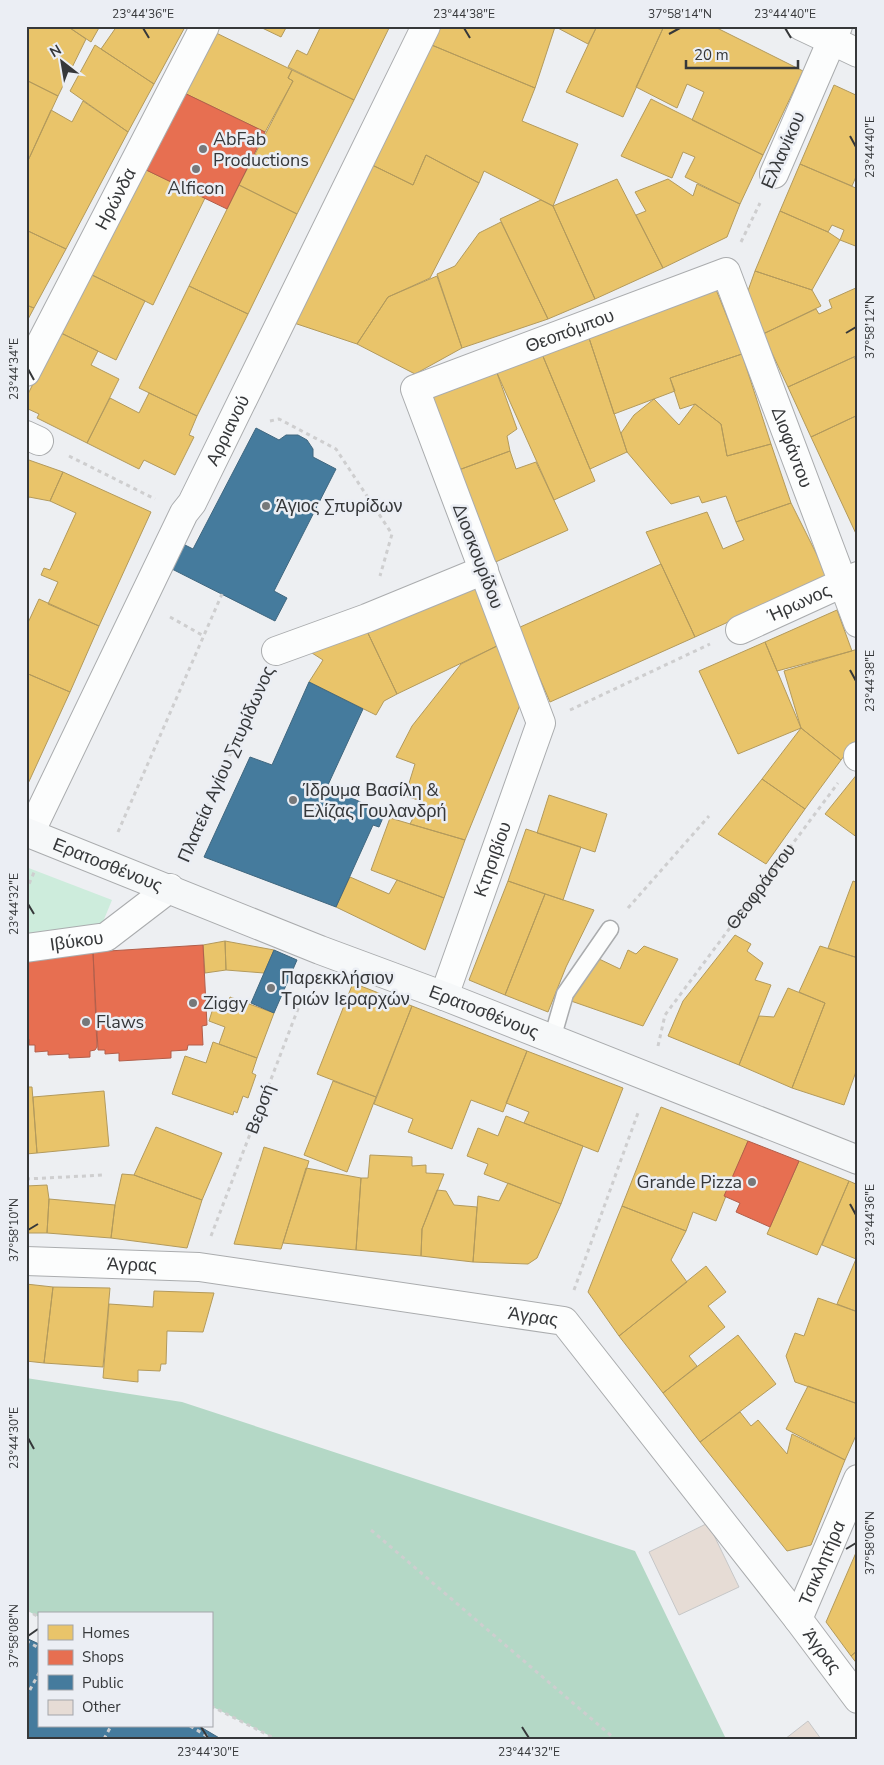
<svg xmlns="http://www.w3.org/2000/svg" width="884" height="1765" viewBox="0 0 884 1765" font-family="'Nunito Sans',sans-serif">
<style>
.green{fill:#cdecdc}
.forest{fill:#b4d8c6}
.homes{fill:#e9c46a;stroke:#b39a5c}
.shops{fill:#e76f51;stroke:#b25e4a}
.public{fill:#457b9d;stroke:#40677f}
.building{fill:#e6dcd5;stroke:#c6c7c8}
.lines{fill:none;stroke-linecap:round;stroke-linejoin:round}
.lane-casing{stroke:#aaacae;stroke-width:19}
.street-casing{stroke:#aaacae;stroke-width:30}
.secondary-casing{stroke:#aaacae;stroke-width:30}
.path{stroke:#cececf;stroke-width:3;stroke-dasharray:4 4;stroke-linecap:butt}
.lane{stroke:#fcfdfd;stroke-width:16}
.street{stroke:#fcfdfd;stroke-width:28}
.secondary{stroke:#f6f8f9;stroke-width:28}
.ticks{fill:none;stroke:#36383a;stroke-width:2}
.poi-dot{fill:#76787a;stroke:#ebeef4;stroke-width:2}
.labels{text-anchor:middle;stroke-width:5;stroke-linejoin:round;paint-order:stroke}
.poi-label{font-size:18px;fill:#36383a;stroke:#ebeef4;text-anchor:start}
.street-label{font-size:18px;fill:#36383a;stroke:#ebeef4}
.neatline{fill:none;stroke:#36383a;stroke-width:2}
.ticks-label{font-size:12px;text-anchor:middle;fill:#36383a}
</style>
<rect width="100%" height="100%" fill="#edeff2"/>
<path class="green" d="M26,867L112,900L100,929L26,942Z"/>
<path class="forest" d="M26,1378L182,1402L635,1551L726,1739H276L211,1706V1614H39V1617L26,1610Z"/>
<path class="homes" d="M26,26H67L86,39L58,96L26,80Z
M67,26H100L91,42Z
M117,26L185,27L154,84L101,49Z
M258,26H287L281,37Z
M321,26H390L354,100L288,67L297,50L307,55Z
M429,26H554L555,27L535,88L422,41Z
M554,26H597L588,44Z
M597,26H664L623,117L566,92Z
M664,26H713L803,71L763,155L692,120L704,92L687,84L677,108L636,87Z
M208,29L292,70L288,78L293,81L265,132L178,90Z
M422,41L535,88L522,121L578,144L553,206L484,171L479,183L426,155L413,185L364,161Z
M95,45L154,84L128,132L70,91Z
M292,70L354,100L297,214L239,185L293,81L288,78Z
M26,80L58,96L26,165Z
M834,85L858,96V172L852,186L800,164Z
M651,99L763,155L740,204L685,177L695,157L683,152L672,178L621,156Z
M83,101L128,132L66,249L26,230V165L51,110L72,122Z
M426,155L479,183L430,278L388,297L357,344L294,323L364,161L413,185Z
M800,164L858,189V247L840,240L844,230L832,225L828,232L780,211Z
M140,167L205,198L153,305L88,273Z
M617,179L663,268L595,299L553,206Z
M668,179L693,196L697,184L740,204L727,237L663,268L636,215L646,211L635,192Z
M239,185L297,214L248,314L189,286Z
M541,200L553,206L595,299L548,319L500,219Z
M780,211L828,232L840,240L812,290L755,271Z
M501,222L548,319L462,348L437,274L455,266L479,233Z
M26,230L66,249L34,308L26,305Z
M755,271L812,290L821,306L763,334L744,302Z
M88,273L145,301L116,360L59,332Z
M437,276L462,348L415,374L357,344L388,297Z
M713,282L742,354L670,378L675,391L614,414L588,335Z
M189,286L248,314L197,416L139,388Z
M858,287V355L788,387L763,334L816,309L819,314L832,308L829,300Z
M26,305L34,308L26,323Z
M59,332L98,351L91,365L119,379L87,443L37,418L39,414L26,408V398Z
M588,335L627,452L590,469L542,354Z
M542,354L595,481L554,500L497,373Z
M742,354L771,444L727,456L721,424L695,404L680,409L670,378Z
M854,357L858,365V415L811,437L788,387Z
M497,373L517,429L507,436L510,451L456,471L426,398Z
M149,393L197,416L189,435L194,437L175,475L144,460L139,469L87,443L110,398L139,413Z
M654,399L679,425L695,404L721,424L727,456L771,444L791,503L736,522L726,496L702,503L699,496L671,504L627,452L621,433L634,415Z
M858,415V538L811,437Z
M510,451L516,469L536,462L568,530L491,564L456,471Z
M26,459L63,472L50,501L29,497L26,507Z
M63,472L151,512L99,626L48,604L58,582L41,575L44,568L50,570L76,513L50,501Z
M791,503L828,577L695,637L646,532L707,512L723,549L744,540L736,522Z
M661,564L695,637L550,702L518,628Z
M474,580L499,645L397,694L365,627Z
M39,599L99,626L70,692L26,673V627Z
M837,610L852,651L777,671L765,642Z
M365,627L397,694L384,701L376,715L309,682L323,660L301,646Z
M765,642L801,728L738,754L699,671Z
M499,645L522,700L465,840L410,824L422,801L405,796L415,764L396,757L412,726L461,664Z
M858,649V738L841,760L801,728L784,671Z
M26,673L70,692L26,788Z
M801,728L841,760L805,809L762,779Z
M858,773V838L825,814Z
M762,779L805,809L766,864L718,834Z
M549,795L607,814L595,852L537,833Z
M390,818L465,840L444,898L371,870Z
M526,829L581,847L563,900L508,881Z
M350,877L389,894L397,880L444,898L425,950L336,907Z
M508,881L545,894L505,995L469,980Z
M853,881L858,883V958L828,948Z
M545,894L594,910L566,967L548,1012L505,995Z
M735,935L751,944L747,951L763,963L755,980L771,985L739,1065L668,1036L683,1001Z
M225,941L226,970L205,973L203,945Z
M225,941L274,950L264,973L226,970Z
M644,946L678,959L643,1026L571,1001L597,958L620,969L628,950L636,954Z
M820,946L858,958V1066L844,1105L792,1088L825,1003L799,992Z
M353,983L412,1006L376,1097L317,1074Z
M788,988L825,1003L792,1088L739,1065L759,1016L774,1017Z
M230,997L274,1013L257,1058L219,1044L225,1027L209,1021L214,1005L226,1009Z
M412,1006L527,1051L503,1112L471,1100L452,1149L408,1132L413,1119L374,1104Z
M213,1042L257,1058L252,1073L256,1075L248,1098L243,1096L237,1113L234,1111L233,1115L172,1094L185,1056L206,1063Z
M527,1051L623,1088L598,1152L524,1123L529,1112L506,1103Z
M333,1081L376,1097L347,1172L304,1155Z
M26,1087H32L37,1153L26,1154Z
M104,1091L109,1146L37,1153L33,1097Z
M661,1107L748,1141L716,1221L693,1212L686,1231L622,1206Z
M506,1116L583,1146L561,1204L484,1174L488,1164L467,1156L478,1128L498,1136Z
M156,1127L222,1153L202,1200L134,1175Z
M264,1147L309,1161L281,1249L234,1244Z
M370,1155L412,1157V1166L426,1165V1173L444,1174L422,1229L421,1256L356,1250L361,1178H368Z
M799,1161L849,1181L817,1255L767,1234Z
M306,1168L361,1178L356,1250L283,1243Z
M122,1174L134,1175L202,1200L187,1248L111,1238L115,1205Z
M849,1181L858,1185V1312L837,1304L856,1259L822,1245Z
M508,1183L561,1204L537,1258L528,1264L473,1262L478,1196L499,1201Z
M47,1185L49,1199L47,1233H26V1186Z
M437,1190L446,1191L454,1205L477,1207L473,1262L421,1256L422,1229Z
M49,1199L115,1205L111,1238L47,1233Z
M622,1206L686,1231L671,1260L687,1282L619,1336L588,1292Z
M706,1266L726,1292L708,1306L725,1327L689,1356L697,1366L663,1393L619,1336Z
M26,1284L53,1287L44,1363L26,1361Z
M53,1287L110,1288L103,1367L44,1363Z
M154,1291L214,1293L203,1332L167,1331L166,1364H161L160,1371L138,1370V1382L103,1378L109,1304L153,1307Z
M818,1298L858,1312V1404L795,1382L786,1356L795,1333L804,1336Z
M738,1335L776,1384L700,1442L663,1393Z
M808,1386L858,1404V1431L845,1460L786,1429Z
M740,1412L751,1426L758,1420L787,1454L792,1434L845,1460L811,1545L787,1551L700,1442Z
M858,1548V1650L851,1656L826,1622Z
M858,1650V1665L851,1656Z"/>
<path class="shops" d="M178,90L265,132L227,209L140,167Z
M203,945L207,1025L202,1026L203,1045H188L187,1050L171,1051V1058L119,1061V1053L105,1054V1050H98L93,952Z
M93,952L97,1047L95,1050L90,1051V1057L69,1058V1054L48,1055V1051L35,1052V1045H29V1039H27L26,959Z
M748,1141L799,1161L770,1227L736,1212L740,1203L724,1196Z"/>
<path class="public" d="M256,428L279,440L286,435H298L307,440L313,449V457L336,469L274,591L287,598L275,621L168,567L181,543L193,549Z
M309,682L363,709L327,787L385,813L379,827L373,825L336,907L204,857L250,757L272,765Z
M274,950L297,960L274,1013L251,1003Z
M26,1638L39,1644V1726H199L221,1739H26Z"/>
<path class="building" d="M708,1523L739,1587L679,1615L649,1552Z
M808,1721L821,1739H785Z"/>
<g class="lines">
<g class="lane-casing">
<path id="lane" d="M552,1039L565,994L610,929"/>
</g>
<g class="street-casing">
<g id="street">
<path d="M801,26L858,53"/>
<path d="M774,174L838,26"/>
<path id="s2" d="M26,372L205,26"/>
<path d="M26,435L39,441"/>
<path id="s3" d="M740,630L858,576"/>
<path d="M276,651L367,618L484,570"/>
<path d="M858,757V756"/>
<path id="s4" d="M30,833L184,513L192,503L426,26"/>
<path id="s5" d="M26,948L106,937L170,888"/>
<path id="s6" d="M444,996L541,723L415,389L726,272L858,623"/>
<path id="s7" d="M26,1261L199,1267L564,1321L798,1619L858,1699"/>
<path id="s8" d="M798,1619L858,1479"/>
</g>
</g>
<g class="secondary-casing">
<g id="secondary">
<path id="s9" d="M26,832L320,950L444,996L858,1160"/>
</g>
</g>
<g class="path">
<path d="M741,242L760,203"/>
<path d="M270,421L279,419L336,449L392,534L380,576"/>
<path d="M69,456L155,499"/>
<path d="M170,617L202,635"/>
<path d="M570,710L710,644"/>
<path d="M118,832L222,594"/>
<path d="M183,858L263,682"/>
<path d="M26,891L35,870"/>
<path d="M628,908L709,816"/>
<path id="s1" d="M658,1046L665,1015L838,783"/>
<path d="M26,1179L104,1175"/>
<path d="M211,1236L309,980"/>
<path d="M574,1290L639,1110"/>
<path d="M371,1530L615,1739"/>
<path d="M26,1610L39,1617"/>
<path d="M26,1641L39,1648"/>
<path d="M26,1697L39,1673"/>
<path d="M211,1706L276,1739"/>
<path d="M190,1726L212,1739"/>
<path d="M104,1739L111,1726"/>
</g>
<use href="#lane" class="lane"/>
<use href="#street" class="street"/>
<use href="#secondary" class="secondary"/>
</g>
<path class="ticks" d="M143,28L149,38M464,28L470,38M785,28L791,38M669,34L680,28M850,136L856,147M846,333L856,327M28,369L34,380M850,670L856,681M28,904L34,914M850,1204L856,1215M28,1230L38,1224M28,1438L34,1449M846,1549L856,1543M28,1636L38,1629M201,1727L208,1738M522,1727L529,1738"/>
<g class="poi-dot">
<circle cx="203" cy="149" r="5"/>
<circle cx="196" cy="169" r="5"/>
<circle cx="266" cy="506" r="5"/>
<circle cx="293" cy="800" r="5"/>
<circle cx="271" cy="988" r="5"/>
<circle cx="193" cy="1003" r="5"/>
<circle cx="86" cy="1022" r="5"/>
<circle cx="752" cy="1182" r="5"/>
</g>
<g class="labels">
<g class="poi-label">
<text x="213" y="145">AbFab<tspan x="213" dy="21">Productions</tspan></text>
<text x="196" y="194" text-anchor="middle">Alficon</text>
<text x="276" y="512">Άγιος Σπυρίδων</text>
<text x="303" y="796">Ίδρυμα Βασίλη &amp;<tspan x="303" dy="21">Ελίζας Γουλανδρή</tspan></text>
<text x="281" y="984">Παρεκκλήσιον<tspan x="281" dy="21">Τριών Ιεραρχών</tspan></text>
<text x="203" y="1009">Ziggy</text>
<text x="96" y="1028">Flaws</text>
<text x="742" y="1188" text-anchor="end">Grande Pizza</text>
</g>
<g class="street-label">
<text transform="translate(783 150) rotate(-66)" y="6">Ελλανίκου</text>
<text dy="6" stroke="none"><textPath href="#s2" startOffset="195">Ηρώνδα</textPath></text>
<text dy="6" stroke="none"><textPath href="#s6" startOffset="812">Θεοπόμπου</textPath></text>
<text dy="6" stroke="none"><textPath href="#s4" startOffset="449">Αρριανού</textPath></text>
<text dy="6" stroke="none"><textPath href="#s6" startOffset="1166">Διοφάντου</textPath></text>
<text transform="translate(478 556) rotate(69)" y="6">Διοσκουρίδου</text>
<text dy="6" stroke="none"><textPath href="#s3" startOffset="65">Ήρωνος</textPath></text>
<text transform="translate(226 764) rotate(-66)" y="6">Πλατεία Αγίου Σπυρίδωνος</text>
<text dy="6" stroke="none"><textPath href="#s6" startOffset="145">Κτησιβίου</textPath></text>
<text dy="6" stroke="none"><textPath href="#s9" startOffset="88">Ερατοσθένους</textPath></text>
<text dy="6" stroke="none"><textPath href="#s1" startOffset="192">Θεοφράστου</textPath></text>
<text dy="6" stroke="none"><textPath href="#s5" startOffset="51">Ιβύκου</textPath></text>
<text dy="6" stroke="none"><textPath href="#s9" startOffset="492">Ερατοσθένους</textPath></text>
<text transform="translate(260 1109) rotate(-69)" y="6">Βερσή</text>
<text dy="6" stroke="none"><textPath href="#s7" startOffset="106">Άγρας</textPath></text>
<text dy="6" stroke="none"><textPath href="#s7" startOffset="511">Άγρας</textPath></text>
<text dy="6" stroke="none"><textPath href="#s8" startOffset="61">Τσικλητήρα</textPath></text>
<text dy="6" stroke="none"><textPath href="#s7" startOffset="961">Άγρας</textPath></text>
</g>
</g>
<rect width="884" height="1765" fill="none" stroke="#ebeef4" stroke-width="55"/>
<rect x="38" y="1612" width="175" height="115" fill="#ebeef4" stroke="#a3a5aa"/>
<rect x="48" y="1625" width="25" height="15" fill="#e9c46a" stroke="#a3a5aa"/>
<text x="82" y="1638" font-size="15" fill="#36383a">Homes</text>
<rect x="48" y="1650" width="25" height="15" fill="#e76f51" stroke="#a3a5aa"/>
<text x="82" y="1662" font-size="15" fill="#36383a">Shops</text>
<rect x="48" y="1675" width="25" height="15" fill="#457b9d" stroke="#a3a5aa"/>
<text x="82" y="1688" font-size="15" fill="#36383a">Public</text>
<rect x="48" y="1700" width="25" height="15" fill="#e6dcd5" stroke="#a3a5aa"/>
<text x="82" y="1712" font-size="15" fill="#36383a">Other</text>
<g transform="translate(62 62) rotate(329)" stroke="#ebeef4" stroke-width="4" paint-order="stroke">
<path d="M0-4L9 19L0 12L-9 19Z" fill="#36383a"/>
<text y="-8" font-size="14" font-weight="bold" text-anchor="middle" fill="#36383a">N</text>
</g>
<path d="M686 60v8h112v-8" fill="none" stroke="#36383a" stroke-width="2.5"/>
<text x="694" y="60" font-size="15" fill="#36383a" stroke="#ebeef4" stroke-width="4" paint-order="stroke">20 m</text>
<rect x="28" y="28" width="828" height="1710" class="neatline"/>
<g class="ticks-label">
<text x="143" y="18">23°44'36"E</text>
<text x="464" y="18">23°44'38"E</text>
<text x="680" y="18">37°58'14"N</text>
<text x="785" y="18">23°44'40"E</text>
<text transform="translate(870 147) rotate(-90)" y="4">23°44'40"E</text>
<text transform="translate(870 327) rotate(-90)" y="4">37°58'12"N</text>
<text transform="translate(14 369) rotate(-90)" y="4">23°44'34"E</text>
<text transform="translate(870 681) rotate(-90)" y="4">23°44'38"E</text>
<text transform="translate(14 904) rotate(-90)" y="4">23°44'32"E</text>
<text transform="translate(870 1215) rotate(-90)" y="4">23°44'36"E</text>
<text transform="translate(14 1230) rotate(-90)" y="4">37°58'10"N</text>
<text transform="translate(14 1438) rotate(-90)" y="4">23°44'30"E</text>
<text transform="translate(870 1543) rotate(-90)" y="4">37°58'06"N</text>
<text transform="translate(14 1636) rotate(-90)" y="4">37°58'08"N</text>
<text x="208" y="1756">23°44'30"E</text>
<text x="529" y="1756">23°44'32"E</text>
</g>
</svg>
